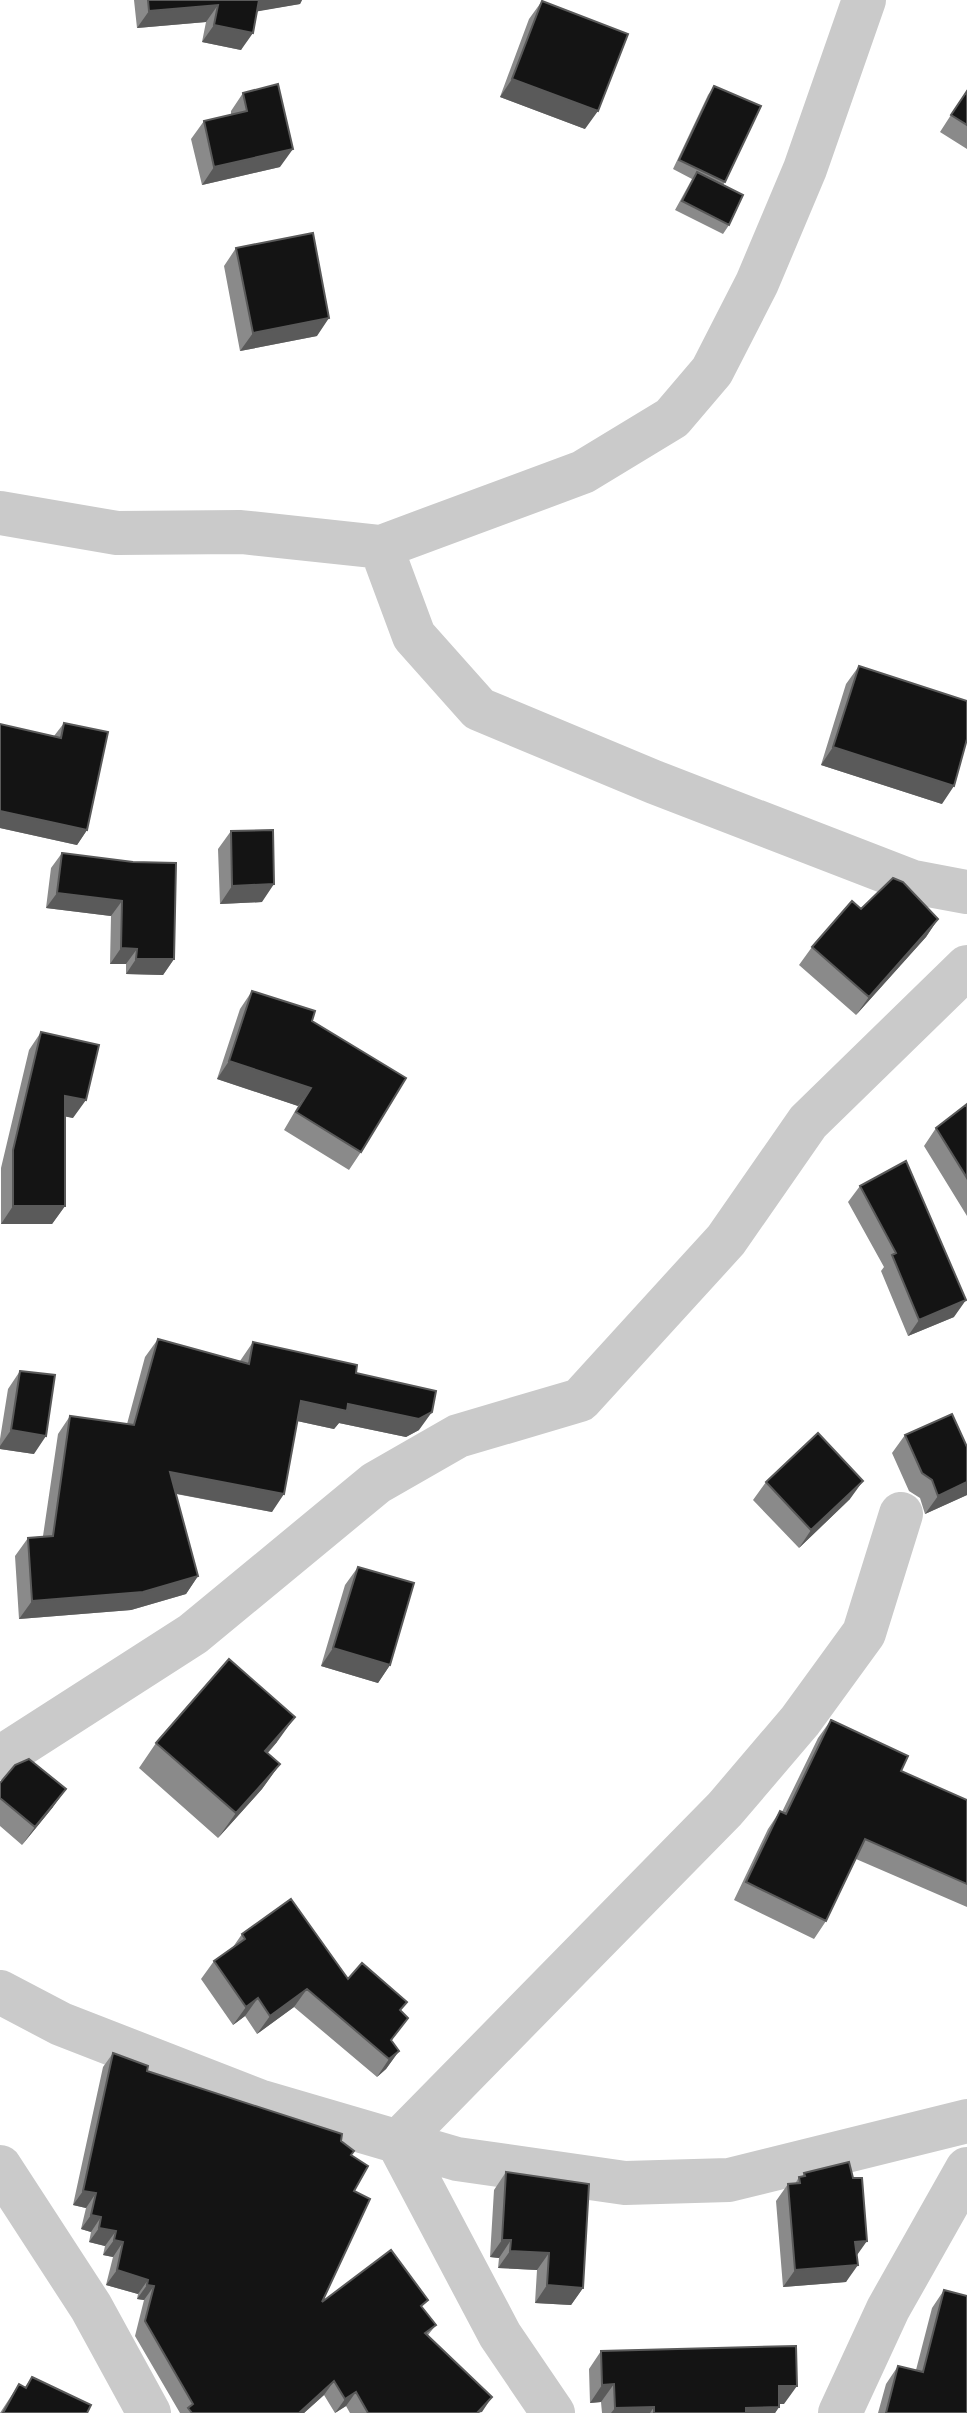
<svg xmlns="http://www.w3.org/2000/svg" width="967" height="2413" viewBox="0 0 967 2413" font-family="'DM Sans',sans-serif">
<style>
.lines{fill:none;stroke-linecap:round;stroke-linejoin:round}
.minor{stroke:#cacaca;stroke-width:44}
.wall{fill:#8a8a8a}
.shaded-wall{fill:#5a5a5a}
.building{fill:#141414;stroke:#5a5a5a;stroke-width:2}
</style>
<rect width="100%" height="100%" fill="#fff"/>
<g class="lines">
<path class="minor" d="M0,513L117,533L241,532L381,547L583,472L672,418L712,371L757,283L805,169L864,0
M381,547L414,636L479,709L654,782L913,882L967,892
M0,1758L193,1634L376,1483L458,1436L580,1400L726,1240L808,1122L967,967
M0,1992L61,2024L259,2101L457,2159L625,2183L729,2180L967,2121
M0,2167L91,2307L149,2413
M553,2413L500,2335L398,2142L725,1809L800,1721L864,1633L901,1514
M840,2413L888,2309L967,2169"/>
</g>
<path class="wall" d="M134,0H302L300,4L257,11L241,50L202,42L206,22L137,28Z
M542,1L585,129L500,97L529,19Z
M714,86L725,182L723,185L729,225L723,234L675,210L692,179L673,169L708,95Z
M967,90V149L940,132Z
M243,93L280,167L202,185L191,139L204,121L231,115V111Z
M236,248L317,336L240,351L224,266Z
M859,666L942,804L821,765L846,684Z
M64,723L87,830L77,845L0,828V724L54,736Z
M231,831L262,902L220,904L218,849Z
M62,853L133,862L174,959L163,975L126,974V964H110L111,916L46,908L51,868Z
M861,909L938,919L926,937L856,1015L799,965L812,947Z
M252,991L312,1021L361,1152L349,1170L284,1130L298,1106L217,1079L240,1009Z
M41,1032L73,1118L65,1116V1206L52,1224H1V1168L29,1050Z
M967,1104V1216L924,1146L936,1128Z
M860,1186L954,1317L908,1336L881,1271L884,1267L848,1202Z
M158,1339L240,1361L253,1342L356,1373L419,1430L406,1437L339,1423L334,1429L297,1421L272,1512L176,1494L198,1576L186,1594L131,1610L19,1619L15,1556L28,1538L43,1536L58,1434L70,1416L127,1424L145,1357Z
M20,1371L34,1454L0,1449V1439L8,1389Z
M905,1435L967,1495L925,1514L920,1498L909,1491L892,1453Z
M766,1482L850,1499L799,1548L753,1500Z
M358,1567L390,1665L378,1683L321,1666L345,1585Z
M831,1720L901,1771L967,1800V1907L856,1859L826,1921L814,1939L734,1900L768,1829L780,1811L782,1812L818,1738Z
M277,1742L268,1753L280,1764L262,1789L218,1838L139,1768L156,1743Z
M0,1783L53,1807L22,1845L0,1826Z
M242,1934L348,1979L401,2011L392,2041L399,2051L386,2069L377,2077L294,2007L257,2034L245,2016L233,2025L201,1979L214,1961L233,1947Z
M113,2053L147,2071L341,2141L351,2155L354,2191L322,2302L423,2308L436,2325L428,2335L480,2413H350L346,2406L335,2413L324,2395L304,2413H180L135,2336L144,2300L137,2299L138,2294L106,2285L113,2257L103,2255L105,2246L89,2242L91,2232L81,2229L86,2208L73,2205L103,2067Z
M506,2172L583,2288L571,2305L535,2303L537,2270L498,2268L499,2258L490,2257L494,2190Z
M804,2173L857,2256L846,2282L783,2287L776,2201L788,2184H795L799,2177H802Z
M944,2290L967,2413H878L886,2384L898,2366L916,2370L932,2308Z
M601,2351L784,2404H779V2407L775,2413H602L601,2402L590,2403L589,2369Z
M32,2377L87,2413H0L19,2384L25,2387Z"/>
<path class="shaded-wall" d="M257,0H302L300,4L248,13Z
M218,5L206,22L137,28L149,11Z
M214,25L253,33L241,50L202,42Z
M512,79L598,111L585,129L500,97Z
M293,149L280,167L202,185L214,167Z
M329,318L317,336L240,351L253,333Z
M833,747L954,786L942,804L821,765Z
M0,811L87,830L77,845L0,828Z
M274,884L262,902L220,904L232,886Z
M57,893L122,901L111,916L46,908Z
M938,919L926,937L856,1015L869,997Z
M121,948L137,949L126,964H110Z
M136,959H174L163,975L126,974Z
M229,1061L311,1088L298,1106L217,1079Z
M65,1096L86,1100L73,1118L52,1114Z
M13,1206H65L52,1224H1Z
M966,1300L954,1317L908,1336L919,1320Z
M301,1401L348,1404L432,1412L419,1430L406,1437L339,1423L334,1429L288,1419Z
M11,1430L46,1436L34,1454L0,1449V1446Z
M170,1472L284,1494L272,1512L157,1490Z
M863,1481L850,1499L799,1548L811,1530Z
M967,1482V1495L925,1514L938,1496Z
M198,1576L186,1594L131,1610L19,1619L32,1601Z
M333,1648L390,1665L378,1683L321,1666Z
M295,1717L277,1742L247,1776L265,1751Z
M280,1764L262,1789L218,1838L236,1813Z
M66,1789L53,1807L22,1845L35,1827Z
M307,1989L294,2007L257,2034L270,2016Z
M258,1998L245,2016L233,2025L246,2007Z
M399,2051L386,2069L377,2077L389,2059Z
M83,2191L96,2193L86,2208L73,2205Z
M91,2215L101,2217L91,2232L81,2229Z
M99,2228L116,2231L105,2246L89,2242Z
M114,2240L123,2242L113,2257L103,2255Z
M502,2240H511L499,2258L490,2257Z
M867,2241L855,2258V2242Z
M510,2251L549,2253L537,2270L498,2268Z
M858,2265L846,2282L783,2287L795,2270Z
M117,2270L148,2280L138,2294L106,2285Z
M147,2285L154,2286L144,2300L137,2299Z
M547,2285L583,2288L571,2305L535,2303Z
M334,2381L324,2395L304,2413H299Z
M614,2384L601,2402L590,2403L602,2385Z
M779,2386H797L784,2404H767Z
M356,2392L346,2406L335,2413L345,2399Z
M492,2397L482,2412L477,2413Z
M654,2407L650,2413H611L615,2408Z
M779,2407L775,2413H742L746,2408Z"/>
<path class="building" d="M148,0H259L253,33L214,25L218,5L149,11Z
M542,1L628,34L598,111L512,79Z
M278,84L293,149L214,167L204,121L247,111L243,93Z
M714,86L761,106L725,182L679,160Z
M967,91V125L951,115Z
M697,172L743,195L729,225L682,201Z
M313,233L329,318L253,333L236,248Z
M859,666L967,701V739L954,786L833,747Z
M64,723L108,732L87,830L0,811V724L61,738Z
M273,830L274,884L232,886L231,831Z
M62,853L133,862L176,863L174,959H136L137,949L121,948L122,901L57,893Z
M893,878L903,882L938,919L869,997L812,947L852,901L861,909Z
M252,991L315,1011L312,1021L406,1078L361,1152L296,1112L311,1088L229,1061Z
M41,1032L99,1045L86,1100L65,1096V1206H13V1150Z
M967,1104V1178L936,1128Z
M906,1161L966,1300L919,1320L892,1255L896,1253L860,1186Z
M158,1339L249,1364L253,1342L357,1365L356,1373L436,1391L432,1412L419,1419L348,1404L347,1411L301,1401L284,1494L170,1472L198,1576L143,1592L32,1601L28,1538L53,1536L70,1416L134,1425Z
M20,1371L55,1375L46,1436L11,1430Z
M952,1414L967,1447V1482L938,1496L932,1480L922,1473L905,1435Z
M818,1433L863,1481L811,1530L766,1482Z
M358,1567L414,1583L390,1665L333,1648Z
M229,1659L295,1717L265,1751L280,1764L236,1813L156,1743Z
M831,1720L908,1756L901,1771L967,1800V1884L865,1839L826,1921L746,1882L780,1811L786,1814Z
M29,1759L66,1789L35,1827L0,1798V1783L15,1765Z
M291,1899L348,1979L362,1963L407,2002L400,2010L408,2018L391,2040L399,2051L389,2059L307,1989L270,2016L258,1998L246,2007L214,1961L245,1939L242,1934Z
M113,2053L148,2066L147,2071L342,2134L341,2141L354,2151L351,2155L368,2166L354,2191L370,2199L322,2302L391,2250L428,2300L421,2306L436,2325L425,2333L492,2397L477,2413H368L356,2392L345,2399L334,2381L299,2413H192L188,2408L193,2404L145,2321L154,2286L147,2285L148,2280L117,2270L123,2242L114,2240L116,2231L99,2228L101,2217L91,2215L96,2193L83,2191Z
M849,2162L853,2178H862L867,2241L855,2242L858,2265L795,2270L788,2184L800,2183L799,2177L805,2176L804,2173Z
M506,2172L589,2184L583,2288L547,2285L549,2253L510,2251L511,2240H502Z
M944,2290L967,2296V2413H886L898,2366L923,2372Z
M796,2346L797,2386H779V2407L746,2408V2413H654V2407L615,2408L614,2384L602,2385L601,2351Z
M32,2377L91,2405L87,2413H3L19,2384L26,2388Z"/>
</svg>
